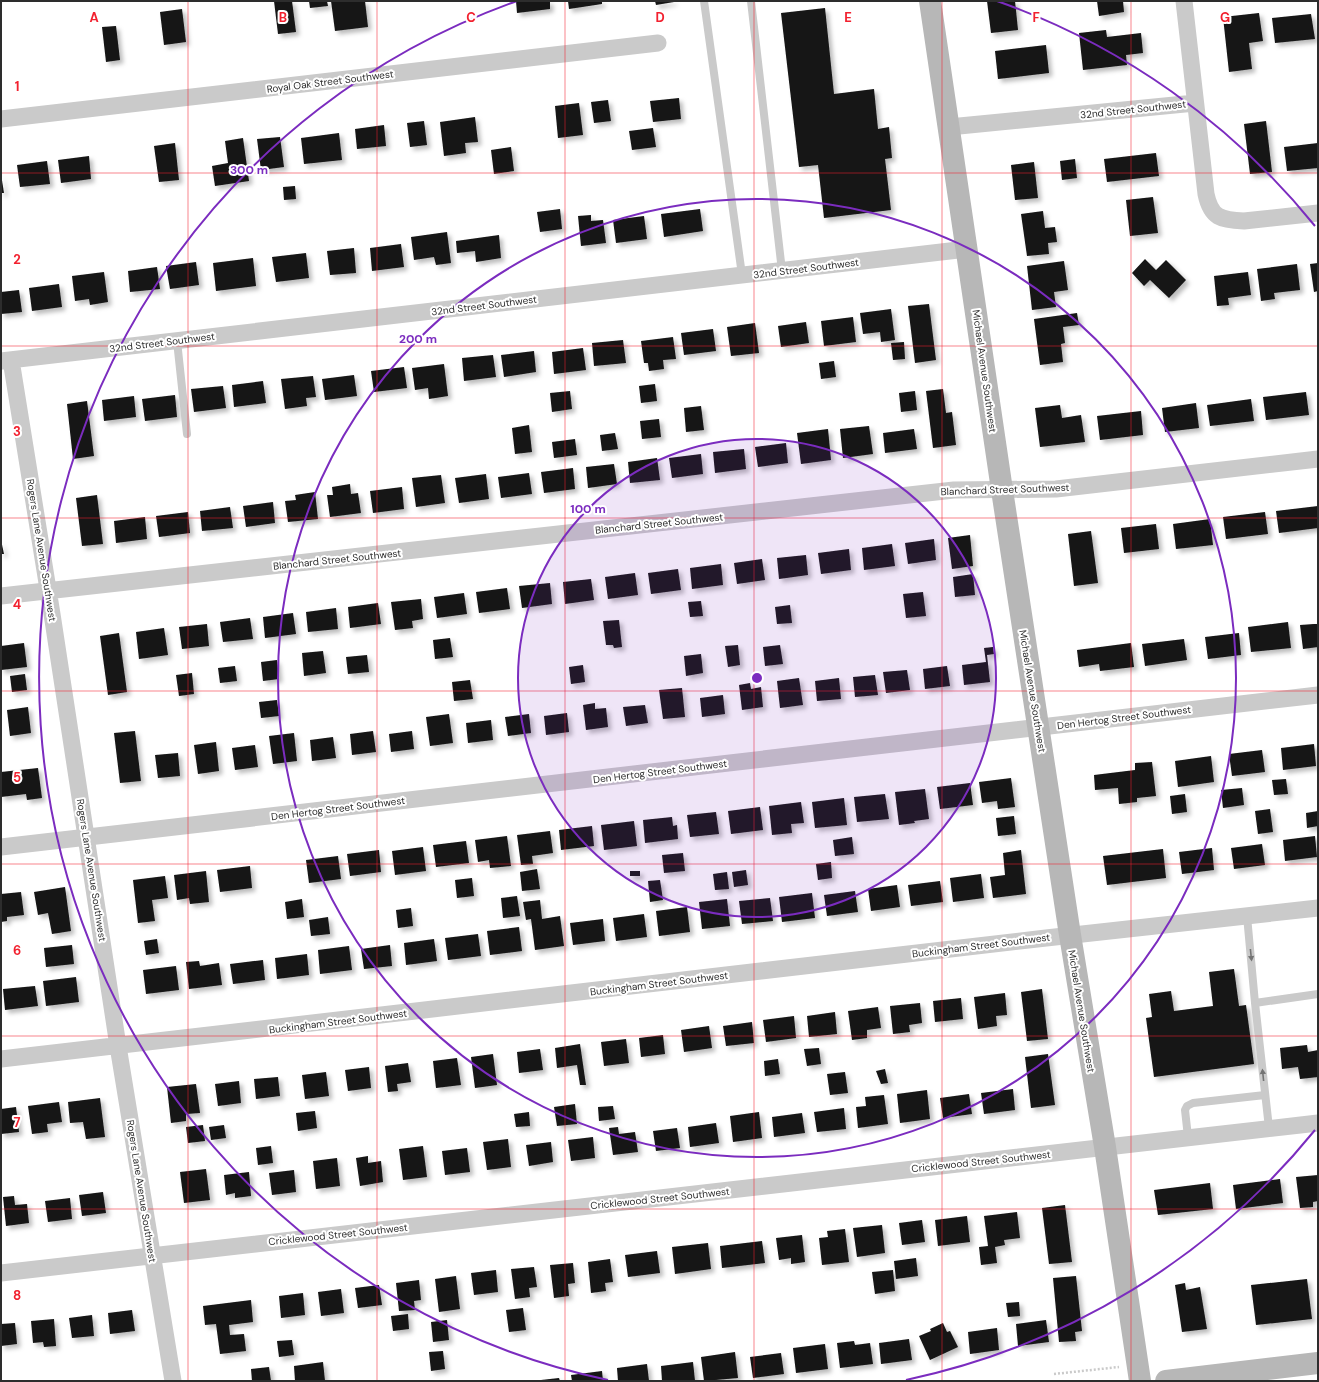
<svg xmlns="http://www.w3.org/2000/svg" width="1319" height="1382" viewBox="0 0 1319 1382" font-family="'DM Sans',sans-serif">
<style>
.building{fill:#141414;filter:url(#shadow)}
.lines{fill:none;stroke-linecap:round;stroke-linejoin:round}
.path{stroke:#cacaca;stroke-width:2.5;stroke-dasharray:2 2;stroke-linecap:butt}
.lane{stroke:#cacaca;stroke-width:8}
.street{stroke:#cacaca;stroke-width:17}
.secondary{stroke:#b7b7b7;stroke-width:22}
.oneway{fill:#747474}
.grid{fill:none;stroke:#f2212f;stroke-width:1;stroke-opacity:0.55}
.ring{fill:none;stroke:#7b2cbf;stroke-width:2}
.labels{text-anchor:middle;stroke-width:4;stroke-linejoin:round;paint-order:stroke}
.street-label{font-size:10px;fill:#2d2d2d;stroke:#fff}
.grid-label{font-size:13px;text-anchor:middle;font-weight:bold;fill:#f2212f;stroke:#fff;stroke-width:4;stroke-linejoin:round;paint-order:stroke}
.centre{fill:#7b2cbf;stroke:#fff;stroke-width:2}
.ring-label{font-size:12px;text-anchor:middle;font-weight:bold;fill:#7b2cbf;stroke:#fff;stroke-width:4;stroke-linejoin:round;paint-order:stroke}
</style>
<defs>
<filter id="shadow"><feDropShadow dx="3.5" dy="3.5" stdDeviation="2" flood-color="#0004"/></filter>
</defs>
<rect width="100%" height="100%" fill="#fff"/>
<path class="building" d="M274,1H292L296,32L278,34Z
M309,1H327L328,6L310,8Z
M331,1H365L368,27L335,31Z
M516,1H550V9L517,13Z
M568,1H602V4L569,9Z
M655,1H674V2L656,5Z
M987,1H1015L1018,30L991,33Z
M1097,1H1123L1124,12L1099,16Z
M825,8L834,94L874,89L878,129L889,127L892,158L885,159L891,210L824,218L818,165L799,167L781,13Z
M182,9L186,42L164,45L160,12Z
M1259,13L1263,41L1249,43L1252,69L1229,72L1223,17Z
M1311,14L1315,39L1275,43L1272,18Z
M116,26L120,60L106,62L102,27Z
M1106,30L1107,37L1141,33L1143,53L1126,55L1127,65L1083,70L1079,33Z
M1046,45L1049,73L998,79L995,51Z
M679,98L681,119L653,122L650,101Z
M608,100L611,121L594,123L591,102Z
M579,103L583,135L558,138L555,106Z
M475,117L478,142L465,143L466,153L444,156L440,122Z
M424,121L427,145L410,147L407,123Z
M1266,121L1272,172L1250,174L1244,124Z
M384,125L386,146L357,149L355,129Z
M653,128L656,147L632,150L629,131Z
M339,133L342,160L304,164L301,138Z
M280,137L284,167L261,170L257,139Z
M243,138L249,181L215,186L212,166L228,163L225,141Z
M175,143L179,180L159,182L154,146Z
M1318,143V168L1287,171L1284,147Z
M511,147L514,171L494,174L491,150Z
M1156,153L1159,176L1107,182L1104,159Z
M89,156L91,179L61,183L58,160Z
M1075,159L1077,178L1062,180L1060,161Z
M47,161L50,184L20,187L17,165Z
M1034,162L1038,198L1015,200L1011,165Z
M1,174L4,193H1Z
M295,186L296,199L284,200L283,187Z
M1153,197L1158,233L1130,236L1126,200Z
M560,209L562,229L540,232L537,212Z
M700,209L703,231L664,237L661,214Z
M1043,211L1045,228L1055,227L1057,242L1048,243L1049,254L1027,256L1021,214Z
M591,215V221L603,220L606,243L581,246L578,216Z
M644,216L647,239L616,243L613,220Z
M447,232L451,263L436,265L434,257L414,260L411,237Z
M499,235L501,258L476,262L475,251L457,253L456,241Z
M401,244L404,267L372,271L370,248Z
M354,248L356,273L330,275L327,251Z
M306,253L309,278L276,282L272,257Z
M253,258L256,286L216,291L213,263Z
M1145,259L1156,270L1166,260L1186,280L1169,298L1150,280L1144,286L1132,273Z
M1064,261L1068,290L1054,292L1056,307L1032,310L1027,266Z
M196,262L199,285L170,289L166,266Z
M1318,263V291L1314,292L1310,264Z
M1297,264L1300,290L1274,293L1275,299L1261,301L1257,269Z
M157,267L160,289L130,292L128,271Z
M104,272L108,302L90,305L89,299L75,301L72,276Z
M1248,272L1251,295L1228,298L1229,305L1217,306L1214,276Z
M59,284L62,307L32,311L29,288Z
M19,290L22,312L1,314V292Z
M929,304L936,360L915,363L908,306Z
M891,309L895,340L881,342L880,332L863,334L860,313Z
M1077,313L1079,325L1063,327L1065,343L1061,344L1063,362L1040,365L1034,319Z
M853,317L856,342L824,346L821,321Z
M806,322L809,343L781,347L778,326Z
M755,323L759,353L731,356L727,327Z
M713,329L716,351L684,355L681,333Z
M673,337L676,359L663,360L664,369L649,371L648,363H644L641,341Z
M623,340L626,363L594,366L592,343Z
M904,342L905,359L893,360L891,343Z
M583,348L586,370L554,374L552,352Z
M534,351L536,372L504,377L501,355Z
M493,355L496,377L464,381L462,358Z
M834,361L836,377L821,379L819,363Z
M444,364L448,396L429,399L428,388L415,390L412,368Z
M404,367L407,388L374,392L371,371Z
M354,375L357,396L325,400L322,379Z
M313,376L316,397L306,398L307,406L285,409L281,379Z
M263,381L266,403L234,407L232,385Z
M655,384L657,401L641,403L639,386Z
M223,386L226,408L194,412L191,389Z
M943,389L946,413L952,412L956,445L933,448L926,391Z
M570,391L572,409L552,412L550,393Z
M915,391L917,410L901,412L899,393Z
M1306,392L1309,415L1266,420L1263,397Z
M175,395L177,417L145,421L142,399Z
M134,396L136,417L104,421L102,400Z
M1251,399L1254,421L1210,426L1207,405Z
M87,401L94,456L73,459L67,404Z
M1196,403L1199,428L1165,432L1162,408Z
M1060,405L1062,418L1081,415L1085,442L1040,447L1035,408Z
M701,406L704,430L686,432L684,408Z
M1141,411L1143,435L1100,440L1097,416Z
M659,419L661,437L642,439L640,421Z
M529,425L532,452L515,454L512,428Z
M869,426L873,454L843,458L840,429Z
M828,429L831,460L801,464L797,433Z
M914,429L917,449L885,453L883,433Z
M615,433L618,449L602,451L600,435Z
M575,439L577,455L554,458L552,442Z
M786,443L788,463L758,467L755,447Z
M744,449L746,469L715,473L713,452Z
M701,454L703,474L672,478L669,458Z
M657,458L660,480L630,483L628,462Z
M614,464L617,484L588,488L586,467Z
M573,468L575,489L544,493L541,472Z
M529,473L532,494L501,498L498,477Z
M486,474L489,499L459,503L455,478Z
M441,475L445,503L416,507L412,478Z
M350,484L351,494L358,493L361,513L330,517L327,495H333L332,487Z
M402,487L404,509L373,513L370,491Z
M315,492L318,519L288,522L285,501L296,500L295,495Z
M97,495L103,544L82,546L76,498Z
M273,502L275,523L246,527L243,506Z
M1318,506V528L1279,533L1276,511Z
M230,507L233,528L202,531L200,511Z
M188,512L190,533L159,537L156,516Z
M1265,512L1268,534L1226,539L1223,517Z
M145,517L147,539L116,543L114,521Z
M1210,519L1213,545L1176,549L1173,524Z
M1156,524L1159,549L1124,553L1121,528Z
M1091,531L1098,583L1074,586L1068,534Z
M970,535L973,566L952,569L948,538Z
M934,539L936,560L908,564L905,543Z
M1,540L4,554H1Z
M892,544L895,566L864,570L862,548Z
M849,549L851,570L821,574L818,553Z
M806,555L808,575L779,579L777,558Z
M762,559L765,580L737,584L734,563Z
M721,564L723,585L692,589L690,568Z
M678,569L681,590L651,594L648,573Z
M635,573L638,595L608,599L605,577Z
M973,574L975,595L955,597L953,577Z
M591,579L594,600L565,604L563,582Z
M550,583L552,604L522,608L519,586Z
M507,588L510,609L479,613L476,592Z
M923,592L926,616L906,618L903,594Z
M464,593L467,614L437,618L434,597Z
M421,599L423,619L412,621L413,628L395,630L391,602Z
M701,601L703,616L690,617L688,602Z
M378,603L381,624L350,628L348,607Z
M790,605L792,623L777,624L775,607Z
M336,608L338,629L308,632L306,612Z
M293,613L296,634L265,638L263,617Z
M250,618L253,639L223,642L220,622Z
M619,620L622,647L614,648L613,645H606L603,621Z
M1288,622L1291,648L1251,652L1248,627Z
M207,624L209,646L182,649L179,627Z
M1314,624H1318V647L1303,649L1300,625Z
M164,628L168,655L139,659L136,632Z
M119,633L127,692L108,695L100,636Z
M1239,633L1241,655L1208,659L1205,637Z
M450,638L453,657L435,659L433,640Z
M1184,639L1187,660L1145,666L1142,644Z
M24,643L27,667L1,670V646Z
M1131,643L1134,667L1100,671L1099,664L1079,667L1077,650Z
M738,645L740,665L728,667L725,646Z
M780,645L783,664L765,666L763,647Z
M993,647L994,654L987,655L990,682L964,685L962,665L986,662L984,648Z
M323,651L326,673L304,676L302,653Z
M701,654L703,673L686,676L684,656Z
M367,655L369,672L348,674L346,657Z
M277,660L279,679L263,681L261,662Z
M583,665L585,682L571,684L569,667Z
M235,666L237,681L220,683L218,668Z
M947,666L950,686L925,689L923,669Z
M907,670L910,690L886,693L883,672Z
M192,673L194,694L179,696L176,675Z
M25,674L27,690L12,692L10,676Z
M875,675L878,695L855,697L853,677Z
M799,678L803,705L780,708L777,681Z
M839,678L841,699L817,701L815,681Z
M470,680L473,699L454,701L452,682Z
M750,683L751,689L761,687L763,707L742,710L739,685Z
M682,688L685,717L663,719L659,690Z
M723,695L725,714L702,717L700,698Z
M277,700L279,716L261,718L259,702Z
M595,703V709L606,708L608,727L586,730L583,705Z
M645,705L648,723L626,726L623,707Z
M28,707L31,733L10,736L7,710Z
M567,713L569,732L546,735L544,716Z
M449,714L453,743L430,746L426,717Z
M529,714L531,733L508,736L505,717Z
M491,720L493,740L468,743L466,723Z
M135,731L141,781L120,783L114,733Z
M373,731L376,752L352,755L350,734Z
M412,731L414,749L391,752L389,734Z
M294,733L297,761L273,764L269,736Z
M333,737L336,758L312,761L310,740Z
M216,742L219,771L198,774L194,745Z
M1314,744L1316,766L1283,770L1281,748Z
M255,745L258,767L235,770L232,748Z
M1262,750L1265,772L1232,776L1229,754Z
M178,753L180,776L158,778L155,755Z
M1211,756L1214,782L1178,787L1175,761Z
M1152,762L1156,796L1137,798V802L1119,804L1118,788L1095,790L1094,775L1135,770V763Z
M38,768L42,798L27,800L26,794L1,797V772Z
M1011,778L1015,807L998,809L997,801L982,803L979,782Z
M1286,779L1288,794L1274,795L1272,780Z
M970,783L973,805L940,809L937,787Z
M1242,788L1244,805L1223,808L1221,790Z
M925,789L929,819L914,821L915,823L899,825L895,792Z
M885,794L889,819L857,822L854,797Z
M1185,794L1187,812L1172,814L1170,796Z
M844,798L847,825L815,828L812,802Z
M801,802L804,823L791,824L792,833L772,835L769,806Z
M760,807L763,830L731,834L728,811Z
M1270,809L1273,832L1258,834L1255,811Z
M1318,811V826L1307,828L1306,813Z
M716,812L719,834L690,837L687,815Z
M1014,816L1016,834L998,836L996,818Z
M672,817L673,826L677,825L678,839L645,843L643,820Z
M634,821L637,846L604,850L601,825Z
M592,826L594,846L561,850L559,830Z
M550,831L553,853L532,856L533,864L521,865L517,835Z
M507,836L511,866L490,868L489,860L478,862L475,840Z
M1315,836L1317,857L1285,861L1283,840Z
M852,837L854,854L835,856L833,840Z
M466,841L469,863L436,867L433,845Z
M1262,844L1265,865L1234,869L1231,848Z
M423,847L426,871L395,875L392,851Z
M1212,848L1214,870L1182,874L1179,852Z
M1163,849L1166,878L1107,885L1103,856Z
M379,850L381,872L350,876L347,854Z
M1021,850L1026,894L993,898L990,877L1005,875L1003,853Z
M683,853L685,871L664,873L662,855Z
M338,856L341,879L309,883L306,860Z
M831,862L832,878L818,880L816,864Z
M250,866L252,888L220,892L217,870Z
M537,869L540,889L522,891L520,872Z
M746,870L748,885L734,887L732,872Z
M206,871L209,902L190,904L189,898L177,900L174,875Z
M630,871H640V876H630Z
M727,872L729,889L715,890L713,874Z
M981,874L984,898L953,902L950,878Z
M165,876L168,898L152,900L155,921L138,923L133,880Z
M472,878L474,896L457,898L455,880Z
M660,880L663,900L650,902L648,881Z
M940,881L943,902L911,906L908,885Z
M897,885L900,907L871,911L868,889Z
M65,887L71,931L52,934L48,913L38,915L34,892Z
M855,891L858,912L827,916L824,895Z
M21,892L24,915L7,917V921L1,922V894Z
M812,893L815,918L782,922L779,897Z
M517,896L520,916L503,918L501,898Z
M770,898L773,921L742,924L739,901Z
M302,899L304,917L287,919L285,902Z
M727,899L730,926L702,929L699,902Z
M540,900L542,919L560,916L564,946L535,950L531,919L526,920L523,902Z
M687,907L690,932L659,936L656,911Z
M411,908L413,926L398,928L396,910Z
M644,914L647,937L616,941L613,918Z
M328,917L330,934L311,936L309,920Z
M603,919L605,941L573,945L570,923Z
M519,927L522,951L490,955L487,931Z
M478,934L481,956L448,960L445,938Z
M157,939L159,953L146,955L144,941Z
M434,939L437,961L406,965L404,943Z
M72,945L74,964L46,967L44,948Z
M390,945L392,966L364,969L361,949Z
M349,946L352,970L320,974L318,950Z
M307,954L309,975L277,979L275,958Z
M263,960L265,980L233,984L230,964Z
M199,961L200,966L219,963L222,985L189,989L186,962Z
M176,966L179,990L146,994L143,970Z
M1234,969L1239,1006L1246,1005L1254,1064L1154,1077L1146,1018L1152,1017L1149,994L1171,991L1174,1011L1213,1006L1209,972Z
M76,977L79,1002L46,1006L43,981Z
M35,986L38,1006L5,1010L3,989Z
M1042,989L1048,1039L1027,1041L1021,992Z
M1005,993L1007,1015L996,1016L997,1026L978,1029L974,997Z
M961,998L963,1019L935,1022L933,1001Z
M920,1003L922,1023L909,1025L910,1032L893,1034L890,1006Z
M878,1007L881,1028L867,1030V1038L852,1040L848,1011Z
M835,1012L837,1034L809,1037L807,1016Z
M794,1016L796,1038L766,1042L763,1020Z
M752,1022L754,1043L726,1046L723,1026Z
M709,1026L712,1048L684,1052L681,1030Z
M663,1035L665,1054L641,1057L639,1038Z
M626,1039L629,1063L604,1066L601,1042Z
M580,1044L586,1085H580L577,1065L557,1068L555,1048Z
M1307,1045L1308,1052L1318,1050V1077L1300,1079L1298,1067L1282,1069L1280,1048Z
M819,1048L821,1064L807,1066L804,1049Z
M540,1049L543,1070L519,1073L517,1052Z
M493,1054L497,1085L475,1088L471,1057Z
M1048,1054L1055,1105L1031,1108L1025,1057Z
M457,1058L461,1085L436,1088L433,1061Z
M778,1059L780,1074L765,1076L764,1061Z
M408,1063L411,1082L397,1084L398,1091L388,1092L385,1066Z
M369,1067L371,1088L348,1091L345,1070Z
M885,1069L888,1083L881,1084L876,1071Z
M326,1072L329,1096L305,1099L302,1075Z
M845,1072L848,1093L830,1095L827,1074Z
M278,1077L280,1096L256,1099L254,1079Z
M239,1081L241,1103L218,1106L215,1084Z
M196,1084L200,1113L186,1114V1121L171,1123L167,1087Z
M1013,1089L1015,1110L984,1114L981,1093Z
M927,1090L930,1119L900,1123L897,1094Z
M969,1094L972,1114L943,1118L940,1098Z
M884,1095L888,1124L858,1128L856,1107L866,1106L865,1097Z
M100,1098L105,1137L86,1139L83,1122L70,1123L68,1102Z
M59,1102L62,1122L47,1124L48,1132L32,1134L28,1106Z
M575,1104L577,1124L557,1126L554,1107Z
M613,1106L615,1119L599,1121L598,1107Z
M16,1107L19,1132L1,1134V1109Z
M844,1108L846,1129L817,1132L814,1112Z
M315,1111L317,1128L298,1131L296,1113Z
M529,1112L530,1126L516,1127L514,1114Z
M759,1112L762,1138L733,1142L730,1116Z
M802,1113L805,1133L774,1137L772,1117Z
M716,1123L719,1143L690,1147L688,1127Z
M203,1125L205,1141L188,1143L186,1127Z
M224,1125L226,1138L211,1140L209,1127Z
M618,1127L619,1134L635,1132L638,1152L613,1155L609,1128Z
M677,1128L680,1148L656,1151L653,1131Z
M593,1137L595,1158L571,1161L568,1140Z
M508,1139L511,1167L487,1170L483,1142Z
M551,1142L553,1162L529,1166L526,1145Z
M271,1146L273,1163L258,1165L256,1148Z
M423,1146L427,1177L403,1180L399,1149Z
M467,1148L470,1172L445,1175L442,1151Z
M368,1156V1163L381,1161L383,1182L360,1186L356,1158Z
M337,1158L340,1186L316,1189L313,1161Z
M206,1169L210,1200L184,1203L180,1172Z
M294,1170L296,1192L272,1195L269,1173Z
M249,1172L251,1196L235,1198V1193L226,1195L224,1175Z
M1318,1175V1201L1313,1202V1207L1300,1208L1296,1177Z
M1280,1179L1283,1203L1236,1209L1233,1185Z
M1210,1183L1213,1209L1158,1215L1154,1190Z
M103,1192L106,1213L82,1216L79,1195Z
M14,1196L15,1205L27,1204L29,1223L6,1226L3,1197Z
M70,1198L72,1219L48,1222L45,1201Z
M1065,1205L1072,1262L1049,1264L1042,1208Z
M1017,1212L1020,1238L1004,1240L1005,1245L995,1247L997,1263L981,1265L979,1247L988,1246L984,1216Z
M967,1216L970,1242L938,1246L935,1220Z
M922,1220L925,1242L902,1245L899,1223Z
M882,1225L885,1253L857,1257L853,1228Z
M845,1229L849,1262L822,1265L819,1238L828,1237L827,1231Z
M802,1235L805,1262L791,1264V1258L779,1260L776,1238Z
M762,1241L765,1263L722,1268L720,1246Z
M708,1243L711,1269L675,1274L672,1247Z
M657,1251L660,1273L628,1277L625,1255Z
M916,1258L918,1276L896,1279L894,1261Z
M610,1259L613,1282L605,1283L606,1291L591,1293L588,1262Z
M573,1263L575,1283L568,1284L569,1296L554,1298L550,1265Z
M534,1267L537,1287L529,1288L530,1297L515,1299L511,1269Z
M496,1270L498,1292L474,1295L471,1273Z
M893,1270L895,1291L875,1294L872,1272Z
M456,1276L460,1309L439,1312L435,1279Z
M1076,1276L1082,1331L1075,1332L1076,1341L1059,1342L1053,1278Z
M1307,1279L1312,1319L1256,1325L1251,1285Z
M419,1280L421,1300L414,1301L415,1310L399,1311L396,1283Z
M1185,1283L1186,1290L1200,1287L1207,1329L1182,1332L1175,1285Z
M379,1285L382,1305L358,1308L355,1288Z
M341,1289L344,1313L321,1316L318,1292Z
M303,1293L305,1315L281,1318L279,1296Z
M251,1300L253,1322L229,1325L230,1335L244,1334L246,1351L220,1354L216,1324L205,1325L203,1306Z
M1019,1302L1020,1316L1008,1317L1006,1303Z
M523,1308L526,1330L509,1332L506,1310Z
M132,1310L135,1331L110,1334L108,1313Z
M408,1314L409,1329L393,1331L391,1316Z
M92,1315L94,1336L72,1338L69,1318Z
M54,1319L56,1346L44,1347L43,1342L33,1343L31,1321Z
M447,1320L449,1340L433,1342L431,1322Z
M1046,1320L1049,1342L1018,1346L1016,1324Z
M15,1323L17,1344L1,1346V1324Z
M943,1323L947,1332L950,1331L958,1347L930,1360L919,1336L931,1331L930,1329Z
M997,1328L999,1350L970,1354L968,1332Z
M909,1339L912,1360L881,1364L879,1343Z
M292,1340L294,1355L279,1357L277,1341Z
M854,1341L855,1345L870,1343L873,1364L840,1368L837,1343Z
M825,1344L828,1369L796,1373L793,1348Z
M443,1351L445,1369L431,1371L429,1352Z
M735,1352L738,1378L704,1381L701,1357Z
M781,1353L784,1374L753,1378L750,1357Z
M323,1362L325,1381H295L294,1366Z
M693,1362L695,1381H662L661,1366Z
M647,1364L649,1381H618L617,1368Z
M269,1367L271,1381H252L251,1369Z
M602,1371L603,1381H572L571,1375Z
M559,1378L560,1381H541V1380Z"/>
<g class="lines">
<path class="path" d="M1054,1374L1119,1367"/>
<path class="lane" d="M704,1L742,275
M751,1L782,271
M177,341L187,434
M1247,916L1255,1003L1318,994
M1255,1003L1269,1128
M1188,1137L1185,1110L1187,1106L1193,1103L1265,1095"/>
<path class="street" d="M1184,1L1206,194C1211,218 1221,220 1244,221L1318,213
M1,119L658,43
M949,127L1195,103
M11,360L52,614L118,1046L173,1381
M1,361L967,249
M1,596L954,490L1056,489L1318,459
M1,847L1318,695
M1,1059L1046,938L1318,908
M1,1273L1318,1123"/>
<path class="secondary" d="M930,1L1002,490L1070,935L1105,1147L1140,1381
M1166,1381L1318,1363"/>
</g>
<defs><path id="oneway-solid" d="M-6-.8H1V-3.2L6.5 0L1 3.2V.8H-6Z"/></defs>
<g class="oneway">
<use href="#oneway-solid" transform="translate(1251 955) rotate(84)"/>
<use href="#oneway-solid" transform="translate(1263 1075) rotate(-96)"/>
</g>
<path class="grid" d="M188,1V1381M377,1V1381M565,1V1381M754,1V1381M942,1V1381M1131,1V1381M1,173H1318M1,346H1318M1,518H1318M1,691H1318M1,864H1318M1,1036H1318M1,1209H1318"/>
<circle cx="757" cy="678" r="239" fill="#7b2cbf" fill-opacity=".12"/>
<g class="ring">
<circle cx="757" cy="678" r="239"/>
<circle cx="757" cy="678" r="479"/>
<path d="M1315 1130A718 718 0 0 1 906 1380M608 1380A718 718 0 0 1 517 1M997 1A718 718 0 0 1 1315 226"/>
</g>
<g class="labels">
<g class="street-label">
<text transform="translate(330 81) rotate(-7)" y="4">Royal Oak Street Southwest</text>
<text transform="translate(1133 109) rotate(-6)" y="4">32nd Street Southwest</text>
<text transform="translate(806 268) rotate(-7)" y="4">32nd Street Southwest</text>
<text transform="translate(484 305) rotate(-7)" y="4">32nd Street Southwest</text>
<text transform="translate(162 342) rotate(-7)" y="4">32nd Street Southwest</text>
<text transform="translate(985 371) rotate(82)" y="4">Michael Avenue Southwest</text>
<text transform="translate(1005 489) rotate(-2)" y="4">Blanchard Street Southwest</text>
<text transform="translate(659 523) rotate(-6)" y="4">Blanchard Street Southwest</text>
<text transform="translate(42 550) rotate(81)" y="4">Rogers Lane Avenue Southwest</text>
<text transform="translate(337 559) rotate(-6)" y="4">Blanchard Street Southwest</text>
<text transform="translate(1033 691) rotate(81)" y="4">Michael Avenue Southwest</text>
<text transform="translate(1124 717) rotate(-7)" y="4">Den Hertog Street Southwest</text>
<text transform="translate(660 771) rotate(-7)" y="4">Den Hertog Street Southwest</text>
<text transform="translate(338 808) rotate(-7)" y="4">Den Hertog Street Southwest</text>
<text transform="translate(92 870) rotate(81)" y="4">Rogers Lane Avenue Southwest</text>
<text transform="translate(981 945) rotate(-7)" y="4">Buckingham Street Southwest</text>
<text transform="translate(659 983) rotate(-7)" y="4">Buckingham Street Southwest</text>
<text transform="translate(1082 1011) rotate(81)" y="4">Michael Avenue Southwest</text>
<text transform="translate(338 1021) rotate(-7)" y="4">Buckingham Street Southwest</text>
<text transform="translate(981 1161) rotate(-6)" y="4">Cricklewood Street Southwest</text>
<text transform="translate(142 1191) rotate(81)" y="4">Rogers Lane Avenue Southwest</text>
<text transform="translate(660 1198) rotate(-6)" y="4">Cricklewood Street Southwest</text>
<text transform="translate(338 1234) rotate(-6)" y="4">Cricklewood Street Southwest</text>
</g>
</g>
<g class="grid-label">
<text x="94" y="22">A</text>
<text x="283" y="22">B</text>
<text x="471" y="22">C</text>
<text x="660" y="22">D</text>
<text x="848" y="22">E</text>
<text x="1036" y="22">F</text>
<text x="1225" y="22">G</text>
<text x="17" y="91">1</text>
<text x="17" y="264">2</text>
<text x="17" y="436">3</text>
<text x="17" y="609">4</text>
<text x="17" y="782">5</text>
<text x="17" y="955">6</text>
<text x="17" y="1127">7</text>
<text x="17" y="1300">8</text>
</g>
<circle cx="757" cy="678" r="6" class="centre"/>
<g class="ring-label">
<text x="249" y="174">300 m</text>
<text x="418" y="343">200 m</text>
<text x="588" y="513">100 m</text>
</g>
<rect width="1319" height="1382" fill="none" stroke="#2d2d2d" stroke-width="4"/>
</svg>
